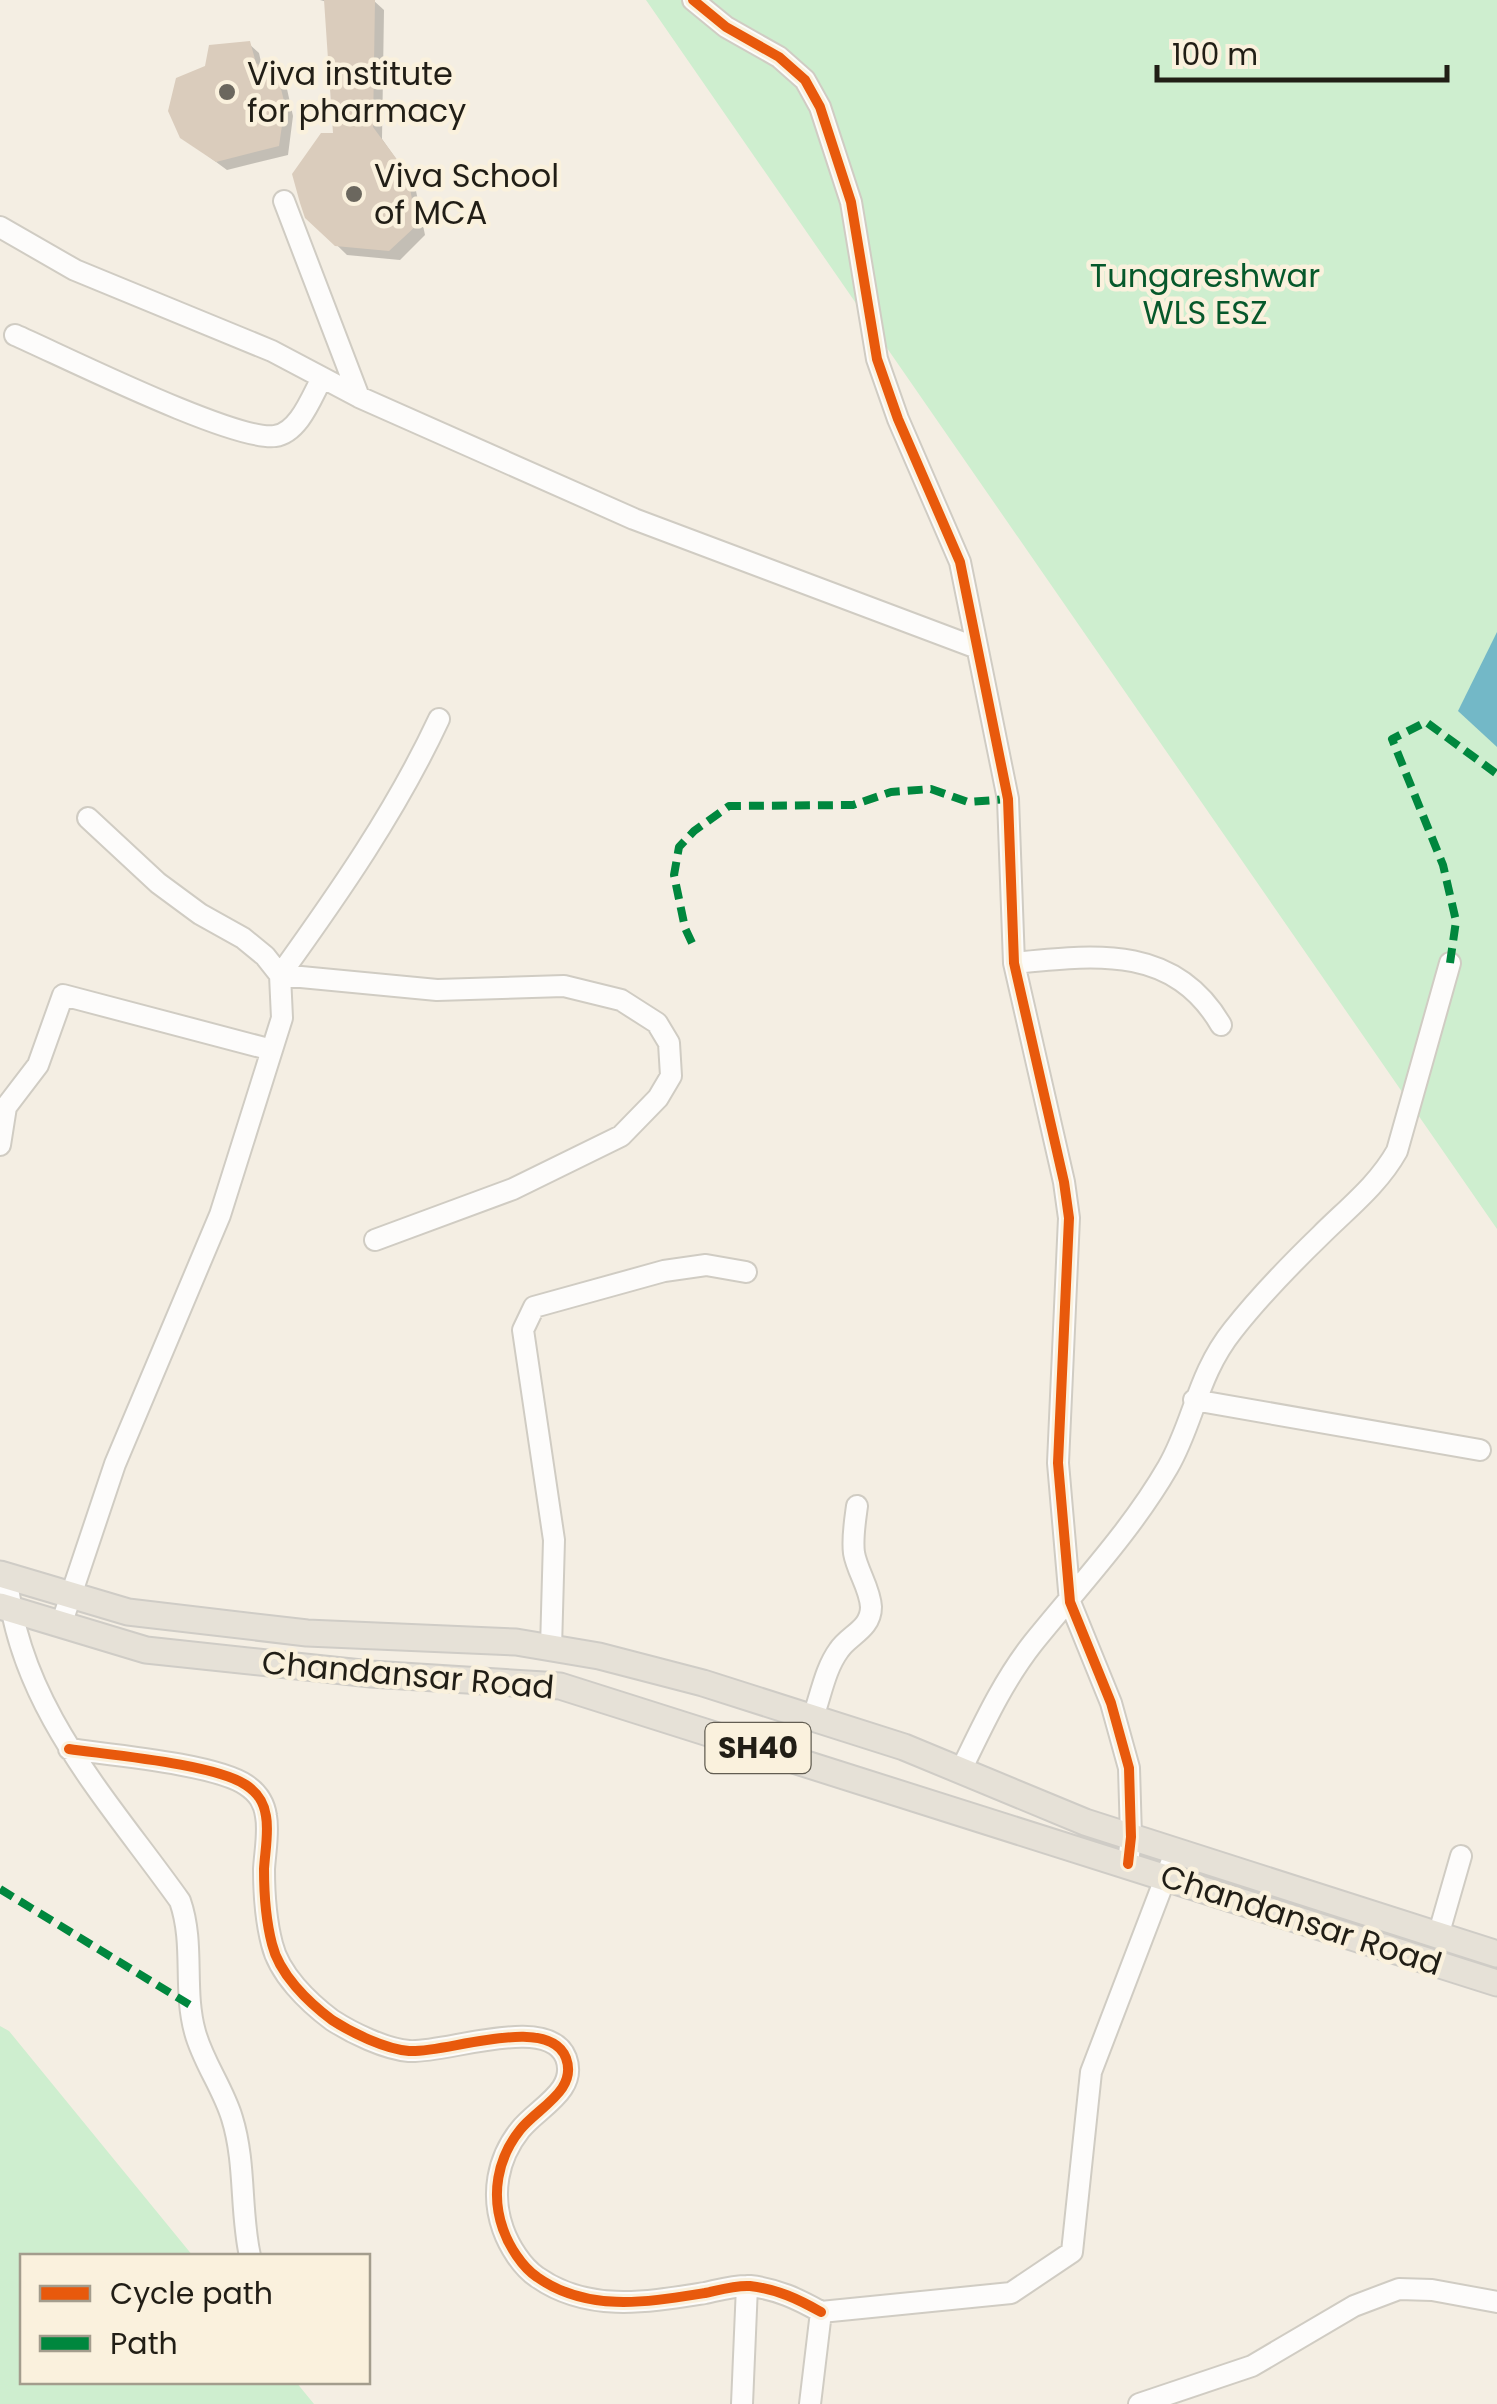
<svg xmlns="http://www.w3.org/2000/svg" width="1497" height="2404" viewBox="0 0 1497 2404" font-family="Poppins,sans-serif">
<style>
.green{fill:#ceeecf}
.water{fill:#73b8c7}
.shadow{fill:#0003}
.building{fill:#daccbc}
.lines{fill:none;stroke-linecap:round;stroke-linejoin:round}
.minor-casing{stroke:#d0ccc3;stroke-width:24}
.major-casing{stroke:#cfccc6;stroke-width:29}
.minor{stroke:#fdfcfb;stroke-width:20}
.major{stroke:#e6e1d7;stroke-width:25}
.quiet{stroke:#00873e;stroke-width:8;stroke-dasharray:15 8;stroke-linecap:butt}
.cycleway-casing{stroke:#faf1dd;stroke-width:16}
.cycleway{stroke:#e8590c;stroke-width:10}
.poi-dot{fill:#6b675e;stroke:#faf1dd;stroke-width:4}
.labels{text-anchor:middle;stroke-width:9;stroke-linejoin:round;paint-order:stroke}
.shield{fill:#faf1dd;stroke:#625d52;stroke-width:2.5}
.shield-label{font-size:30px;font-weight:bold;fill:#211e16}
.poi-label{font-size:32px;fill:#211e16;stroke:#faf1dd;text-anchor:start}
.park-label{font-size:32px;fill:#06582b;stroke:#faf1dd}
.street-label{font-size:32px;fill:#211e16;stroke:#faf1dd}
</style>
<rect width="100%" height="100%" fill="#f4eee3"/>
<path class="green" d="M646,0H1497V1229Z
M0,2026L9,2031L193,2256H22V2382H296L314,2404H0Z"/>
<path class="water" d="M1497,632V747L1458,711Z"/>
<path class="shadow" d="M320,0H373L384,10L382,139L415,186L425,235L400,260L347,255L307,216L335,136L327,2Z
M249,44L259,53L263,71L287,89L293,116L288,155L227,170L182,137Z"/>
<path class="building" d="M324,0H375L373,127L407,173L417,225L389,251L335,246L305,218L300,203L292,174L321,133H333Z
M250,41L256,63L278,77L285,105L279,146L216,162L180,138L168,111L176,78L205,66L209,45Z"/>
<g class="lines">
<g class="minor-casing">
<path id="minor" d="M693,0L726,27L779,57L805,80L820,107L851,202L877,359L898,419L960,562L1008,799L1014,963L1064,1182L1069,1218L1058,1463L1070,1602L1111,1703L1129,1768L1131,1837L1128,1864
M284,201L359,397
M0,227L75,270L272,351L359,397L634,519L977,648
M15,335C61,355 235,442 275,436C299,433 312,396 322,378
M1014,963C1094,955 1174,944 1221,1025
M280,975L437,990L564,986L621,1000L657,1023L669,1043L671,1076L658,1098L621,1136L513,1189L375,1240
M280,975C339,893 396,811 439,719
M0,1145L6,1107L38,1065L63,995L272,1050
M1194,1400L1480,1450
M7,1576C17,1705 109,1801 180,1901C195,1944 183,1989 195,2032C203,2062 223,2088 232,2118C246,2163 240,2211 250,2256
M61,1625L115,1464L220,1215L282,1018L280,975L265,956L243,938L200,914L158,883L88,818
M551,1648L554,1540L523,1330L534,1307L664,1271L706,1265L746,1272
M813,1717C821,1695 825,1669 839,1650C849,1635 871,1629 871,1607C870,1588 857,1571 854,1553C852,1538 855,1521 857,1506
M69,1749C111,1755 215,1764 246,1785C258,1793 264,1802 266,1816C269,1832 265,1852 264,1869C264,1892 266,1921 272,1944C279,1974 308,2002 332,2020C352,2033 385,2049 409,2051C444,2054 549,2013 566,2058C578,2091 537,2108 520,2130C497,2159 491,2195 503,2229C509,2246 522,2267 537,2277C588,2313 648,2302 705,2293C719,2290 736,2285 750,2286C777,2289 798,2299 821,2312
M962,1768C983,1725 1003,1681 1033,1643C1079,1586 1131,1531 1168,1467C1194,1422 1197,1375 1233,1330C1259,1297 1290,1265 1321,1235C1348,1208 1378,1185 1397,1151L1450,963
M1438,1936L1461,1856
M742,2404L747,2286
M810,2404L821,2312L1011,2293L1072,2252L1091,2072L1176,1850
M1139,2404L1252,2366L1354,2306L1399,2289L1432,2290L1497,2302"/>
</g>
<g class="major-casing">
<path id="major" d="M0,1574L128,1612L307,1633L516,1642L599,1656L703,1683L904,1747L1085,1822L1497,1954
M0,1606L146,1650L371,1674L560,1686L1497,1983"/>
</g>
<use href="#minor" class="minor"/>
<use href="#major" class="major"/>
<path class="quiet" d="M692,943L685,928L674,875L679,847L694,831L729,806L853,805L891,792L931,789L968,802L1008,799
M1450,963L1456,921L1443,865L1392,739L1426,722L1497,774
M0,1889L190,2005"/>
<g class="cycleway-casing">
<path id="cycleway" d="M693,0L726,27L779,57L805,80L820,107L851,202L877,359L898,419L960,562L1008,799L1014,963L1064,1182L1069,1218L1058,1463L1070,1602L1111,1703L1129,1768L1131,1837L1128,1864
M69,1749C111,1755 215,1764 246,1785C258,1793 264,1802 266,1816C269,1832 265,1852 264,1869C264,1892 266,1921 272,1944C279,1974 308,2002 332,2020C352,2033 385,2049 409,2051C444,2054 549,2013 566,2058C578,2091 537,2108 520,2130C497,2159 491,2195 503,2229C509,2246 522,2267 537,2277C588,2313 648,2302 705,2293C719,2290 736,2285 750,2286C777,2289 798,2299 821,2312"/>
</g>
<use href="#cycleway" class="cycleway"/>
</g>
<g class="poi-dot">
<circle cx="227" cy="92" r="10"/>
<circle cx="354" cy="194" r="10"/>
</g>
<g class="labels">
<rect class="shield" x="705.5" y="1723" width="105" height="50" rx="8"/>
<g class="shield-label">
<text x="758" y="1758">SH40</text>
</g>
<g class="poi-label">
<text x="247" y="85">Viva institute<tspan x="247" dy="37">for pharmacy</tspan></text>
<text x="374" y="187">Viva School<tspan x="374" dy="37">of MCA</tspan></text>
</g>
<g class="park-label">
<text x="1205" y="287">Tungareshwar<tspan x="1205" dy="37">WLS ESZ</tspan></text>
</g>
<g class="street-label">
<text transform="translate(408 1675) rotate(5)" y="11">Chandansar Road</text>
<text transform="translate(1301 1920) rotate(18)" y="11">Chandansar Road</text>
</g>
</g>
<rect x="20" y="2254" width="350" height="130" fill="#faf1dd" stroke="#a39d8d" stroke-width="2.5"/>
<rect x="40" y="2286" width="50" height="15" fill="#e8590c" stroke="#a39d8d" stroke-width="2.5"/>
<text x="110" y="2304" font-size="30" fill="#211e16">Cycle path</text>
<rect x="40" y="2336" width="50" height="15" fill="#00873e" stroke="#a39d8d" stroke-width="2.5"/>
<text x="110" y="2354" font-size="30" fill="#211e16">Path</text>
<path d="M1157 65v15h290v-15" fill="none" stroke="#211e16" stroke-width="5"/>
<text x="1172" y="65" font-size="30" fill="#211e16" stroke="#faf1dd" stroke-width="8" paint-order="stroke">100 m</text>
</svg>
